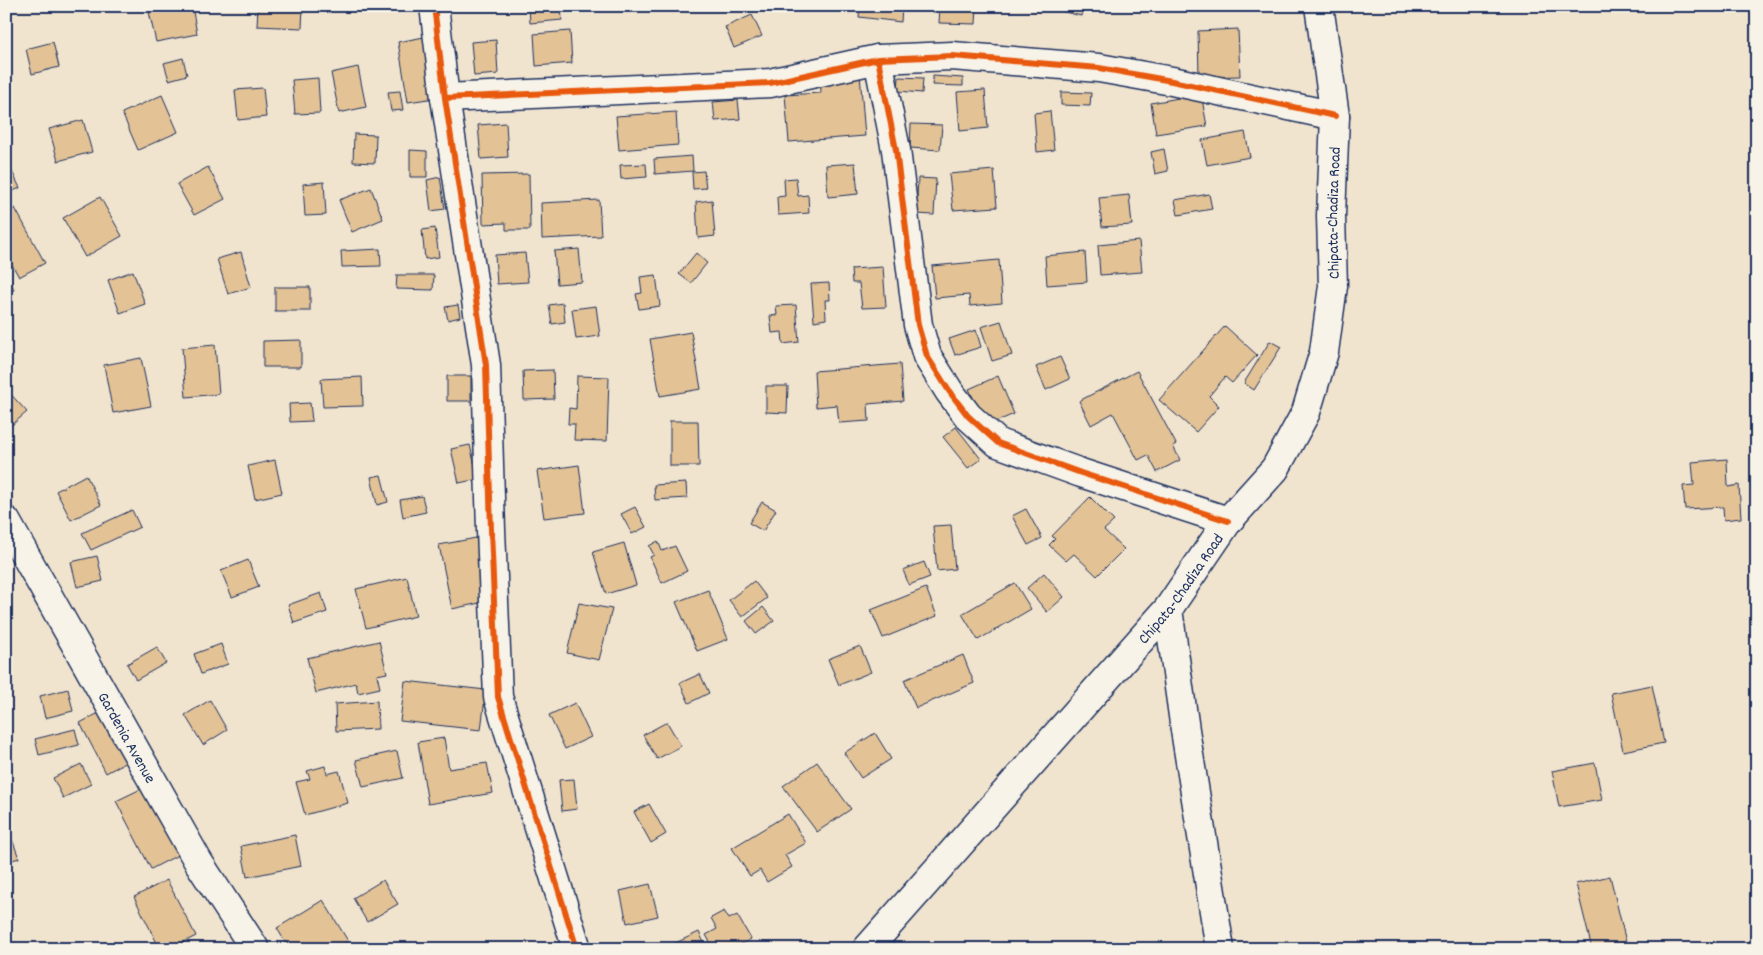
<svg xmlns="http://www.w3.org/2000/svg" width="1763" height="955" viewBox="0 0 1763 955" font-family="Dekko,sans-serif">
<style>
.building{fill:#e3c295;stroke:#1b2f5e}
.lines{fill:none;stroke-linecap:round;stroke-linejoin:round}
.minor-casing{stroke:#1b2f5e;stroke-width:31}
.secondary-casing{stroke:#1b2f5e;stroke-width:31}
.minor{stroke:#f7f3e8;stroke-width:28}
.secondary{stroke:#f7f3e8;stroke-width:28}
.cycleway-casing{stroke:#f7f3e8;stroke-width:9}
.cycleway{stroke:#e8590c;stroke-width:6}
.labels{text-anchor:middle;stroke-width:4.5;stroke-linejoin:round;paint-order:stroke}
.street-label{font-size:16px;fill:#1b2f5e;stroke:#f7f3e8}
</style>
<rect width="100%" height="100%" fill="#f1e4cf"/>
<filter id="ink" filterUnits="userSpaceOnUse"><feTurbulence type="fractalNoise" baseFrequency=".02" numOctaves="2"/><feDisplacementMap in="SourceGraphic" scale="10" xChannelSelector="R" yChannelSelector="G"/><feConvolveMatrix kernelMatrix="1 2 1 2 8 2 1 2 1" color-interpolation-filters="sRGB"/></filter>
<g filter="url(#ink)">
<path class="building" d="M177,6H192L197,34L156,42L149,12Z
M258,6H303L302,28L257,26Z
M322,6H355V10H322Z
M529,6H561L562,20L530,23Z
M860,6H902L901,22L859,17Z
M940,6H977L976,24L939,23Z
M1041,6H1083L1081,16Z
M752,15L762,36L734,48L725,27Z
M1238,29L1240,76L1199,77L1198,31Z
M570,31L572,63L536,66L534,34Z
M424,37L435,98L408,102L398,42Z
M496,40L498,74L474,76L471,42Z
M53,42L59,67L32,74L26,49Z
M183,58L187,75L169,80L164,63Z
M358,67L366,107L339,113L331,73Z
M860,74L865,136L789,142L785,95L821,93L820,77Z
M933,76L963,78V86L932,85Z
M899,77L923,78L922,93L898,91Z
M318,78L320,113L295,114L292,80Z
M263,88L266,117L238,120L235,90Z
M985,90L988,128L960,131L957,92Z
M400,91L403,110L391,111L388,92Z
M1061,92L1091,93L1090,106L1061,105Z
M1201,94L1207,126L1156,134L1151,103Z
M162,95L178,132L138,150L122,113Z
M738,100L740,119L715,121L713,102Z
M1050,111L1054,150L1037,152L1034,113Z
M676,112L678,145L619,150L616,116Z
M83,120L92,152L58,161L49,129Z
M506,123L508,157L481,159L478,125Z
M911,124L942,125L940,150L910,148Z
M1245,132L1250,157L1207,165L1202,140Z
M354,134L376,135L375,163L353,162Z
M1164,149L1168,171L1155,174L1151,152Z
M410,150L427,151V177H410Z
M692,156L693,171L655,174L654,159Z
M6,159L20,188L6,194Z
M855,163L858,194L828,197L826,165Z
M646,164L647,177L621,179L620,165Z
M208,167L225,199L194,215L177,184Z
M994,170L997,207L953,210L949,174Z
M704,171L706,188L693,189L692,172Z
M529,174L530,230H506V223L483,224L482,175Z
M440,177L445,209L431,211L427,180Z
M796,178L798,196L808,195L809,213L778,215L777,197L785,196L784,179Z
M918,178L936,179L934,215L916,214Z
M324,182L326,215L305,216L303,184Z
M371,188L383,219L352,232L339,200Z
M1209,194L1212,209L1178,215L1175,200Z
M1129,195L1132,225L1102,227L1099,198Z
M100,197L122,236L85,257L63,218Z
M599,200L601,236L542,239L541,203Z
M712,200L715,236L698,238L696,202Z
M15,208L45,263L19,277L6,254V213Z
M435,228L439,257L425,259L422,230Z
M1139,241L1142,272L1100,275L1098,245Z
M380,249L381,266L342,267L341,251Z
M579,249L582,282L557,284L554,251Z
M241,252L251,287L228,294L217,259Z
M1085,252L1087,282L1047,285L1045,256Z
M525,253L528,282L497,284L495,255Z
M696,253L707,263L691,283L679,274Z
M999,260L1002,303L970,306L969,295L935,298L932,266Z
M883,267L886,307L862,308L859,283H852L851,269Z
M6,268L14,290L6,293Z
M133,271L145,304L120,313L108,280Z
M397,275H434L433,290L396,289Z
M656,275L660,306L639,309L636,294L642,293L640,277Z
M829,283L830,300H825L826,319L814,321L811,284Z
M275,287H310V311H275Z
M563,303L565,322L552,324L549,305Z
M458,305L460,317L448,320L445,307Z
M796,305L799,342L783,344L782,332L772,333L770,316L777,315L776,306Z
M596,306L600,336L576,339L572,309Z
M1001,321L1012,355L992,361L981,327Z
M1225,326L1257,355L1232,383L1225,377L1209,396L1219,406L1196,432L1159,400Z
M976,330L981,347L955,355L949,339Z
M691,332L701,389L660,396L650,339Z
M301,340V367H263V341Z
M1270,341L1281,347L1254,390L1244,383Z
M215,345L219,394L186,397L182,348Z
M1060,357L1070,379L1046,390L1036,367Z
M141,358L151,406L113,413L104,365Z
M900,364L903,401L868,404L869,421L839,423L837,405L816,407L814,371Z
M553,370L554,399L524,400L523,371Z
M1137,371L1176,444L1173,446L1180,460L1157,472L1148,455L1138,460L1113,413L1091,425L1079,401Z
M447,376H471V401H447Z
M577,376L609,377L607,441L574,440L575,424H568L569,408L576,409Z
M998,376L1014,414L986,426L969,389Z
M362,377L363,406L323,407L321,379Z
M766,386H788L787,413L766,412Z
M6,389L27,412L6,430Z
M310,403L312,421L290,422L289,404Z
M670,421H698L699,466H670Z
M956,427L981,459L968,468L943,437Z
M470,445L478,479L459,483L451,449Z
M1727,459L1728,487L1739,485L1741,518L1724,520L1723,507L1685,509L1683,486L1694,485L1692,462Z
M275,460L282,493L255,499L248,466Z
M579,465L585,513L544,518L537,471Z
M86,475L101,505L71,520L56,491Z
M381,475L388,502L377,505L371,477Z
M686,483L687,498L655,500L654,485Z
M422,496L426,512L403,517L400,500Z
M1090,497L1114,521L1104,530L1124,549L1097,576L1074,554L1066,561L1049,545L1055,539L1052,536Z
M762,502L776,510L763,531L749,523Z
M635,507L646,527L632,534L621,514Z
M1026,509L1042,538L1028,545L1012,516Z
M132,510L140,527L91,550L82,533Z
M951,525L955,569L937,571L933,526Z
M476,538L489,601L452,609L439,545Z
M658,541L662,551L675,546L687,571L662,583L650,557L654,555L649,546Z
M624,543L636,585L606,594L593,552Z
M97,556L103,581L77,587L71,562Z
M248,560L259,587L232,597L221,571Z
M924,562L930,577L909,585L903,570Z
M1044,573L1064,597L1047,612L1027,588Z
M407,577L416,616L366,628L356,589Z
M754,581L767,598L742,617L729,600Z
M1015,583L1031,609L978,640L962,614Z
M926,588L937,616L883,638L871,610Z
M708,590L728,639L697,651L676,602Z
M321,593L327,612L294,623L288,605Z
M579,603L612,609L599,660L567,653Z
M763,607L774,621L756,634L746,621Z
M379,641L387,673L377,675L380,688L358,693L356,683L316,693L307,658Z
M221,644L228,664L201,674L194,654Z
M860,646L871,672L839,685L828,659Z
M157,647L166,663L136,680L127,664Z
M963,655L974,683L916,708L904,680Z
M700,674L709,693L689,703L680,683Z
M405,681L486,690L481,730L400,721Z
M1652,685L1664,743L1623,751L1611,693Z
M68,689L73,711L45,718L40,696Z
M210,700L227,730L203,745L185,715Z
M377,701L378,729L336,731L335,704Z
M575,703L591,737L565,749L549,715Z
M108,708L134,758L106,773L80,723Z
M667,722L681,746L657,759L643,735Z
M75,729L79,745L39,755L35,739Z
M875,733L891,759L861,778L844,753Z
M444,738L449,769L487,763L493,793L428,804L418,742Z
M397,751L403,778L363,787L356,760Z
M817,762L851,809L817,832L783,786Z
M1595,763L1602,800L1559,807L1552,771Z
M81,764L91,784L63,798L53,778Z
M325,766L327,774L339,771L348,803L305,815L296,782L310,779L307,771Z
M574,779L577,809L562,811L559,780Z
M143,788L178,855L151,869L116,801Z
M649,804L666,834L651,843L634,812Z
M788,814L806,843L785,855L792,867L767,882L760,870L750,876L732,848Z
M9,831L19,858L6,862V832Z
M295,835L301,866L247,877L241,846Z
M1610,876L1626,942L1592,949L1576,884Z
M167,880L196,936L170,949H160L134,897Z
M383,880L398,904L367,922L353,898Z
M650,884L658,916L627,923L620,891Z
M323,900L348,941L335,949H289L277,928Z
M724,911L729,919L737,915L751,939L733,949H714L706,935L717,929L711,918Z
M699,932L707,949H668L667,947Z"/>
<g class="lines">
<g class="minor-casing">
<g id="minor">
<path d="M434,6L445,98L486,365L491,530L498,697L577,949"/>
<path d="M878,59L896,150L918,325L927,356L949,391L968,416L998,443L1081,473L1228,521"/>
<path d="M445,98L770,83L878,59L952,56L1099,68L1172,81L1335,116"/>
<path id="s1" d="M6,521L199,863L255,949"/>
<path d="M1168,609L1185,730L1220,949"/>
</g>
</g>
<g class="secondary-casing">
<g id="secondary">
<path id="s2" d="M867,949L1168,609L1228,521L1275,469L1306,412L1324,352L1333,286L1331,216L1335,116L1319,6"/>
</g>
</g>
<use href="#minor" class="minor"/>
<use href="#secondary" class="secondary"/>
<g class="cycleway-casing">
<path id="cycleway" d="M434,6L445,98L486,365L491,530L498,697L577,949
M878,59L896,150L918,325L927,356L949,391L968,416L998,443L1081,473L1228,521
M445,98L770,83L878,59L952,56L1099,68L1172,81L1335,116"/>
</g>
<use href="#cycleway" class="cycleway"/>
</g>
</g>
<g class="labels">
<g class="street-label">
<text dy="6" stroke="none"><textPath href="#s2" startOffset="898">Chipata-Chadiza Road</textPath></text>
<text dy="6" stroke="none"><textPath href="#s2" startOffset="478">Chipata-Chadiza Road</textPath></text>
<text dy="6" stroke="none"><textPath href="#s1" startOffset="248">Gardenia Avenue</textPath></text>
</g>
</g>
<rect width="1763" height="955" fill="none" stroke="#f7f3e8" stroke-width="25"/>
<rect x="12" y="12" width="1738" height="930" fill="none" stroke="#1b2f5e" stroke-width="2" filter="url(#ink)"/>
</svg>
